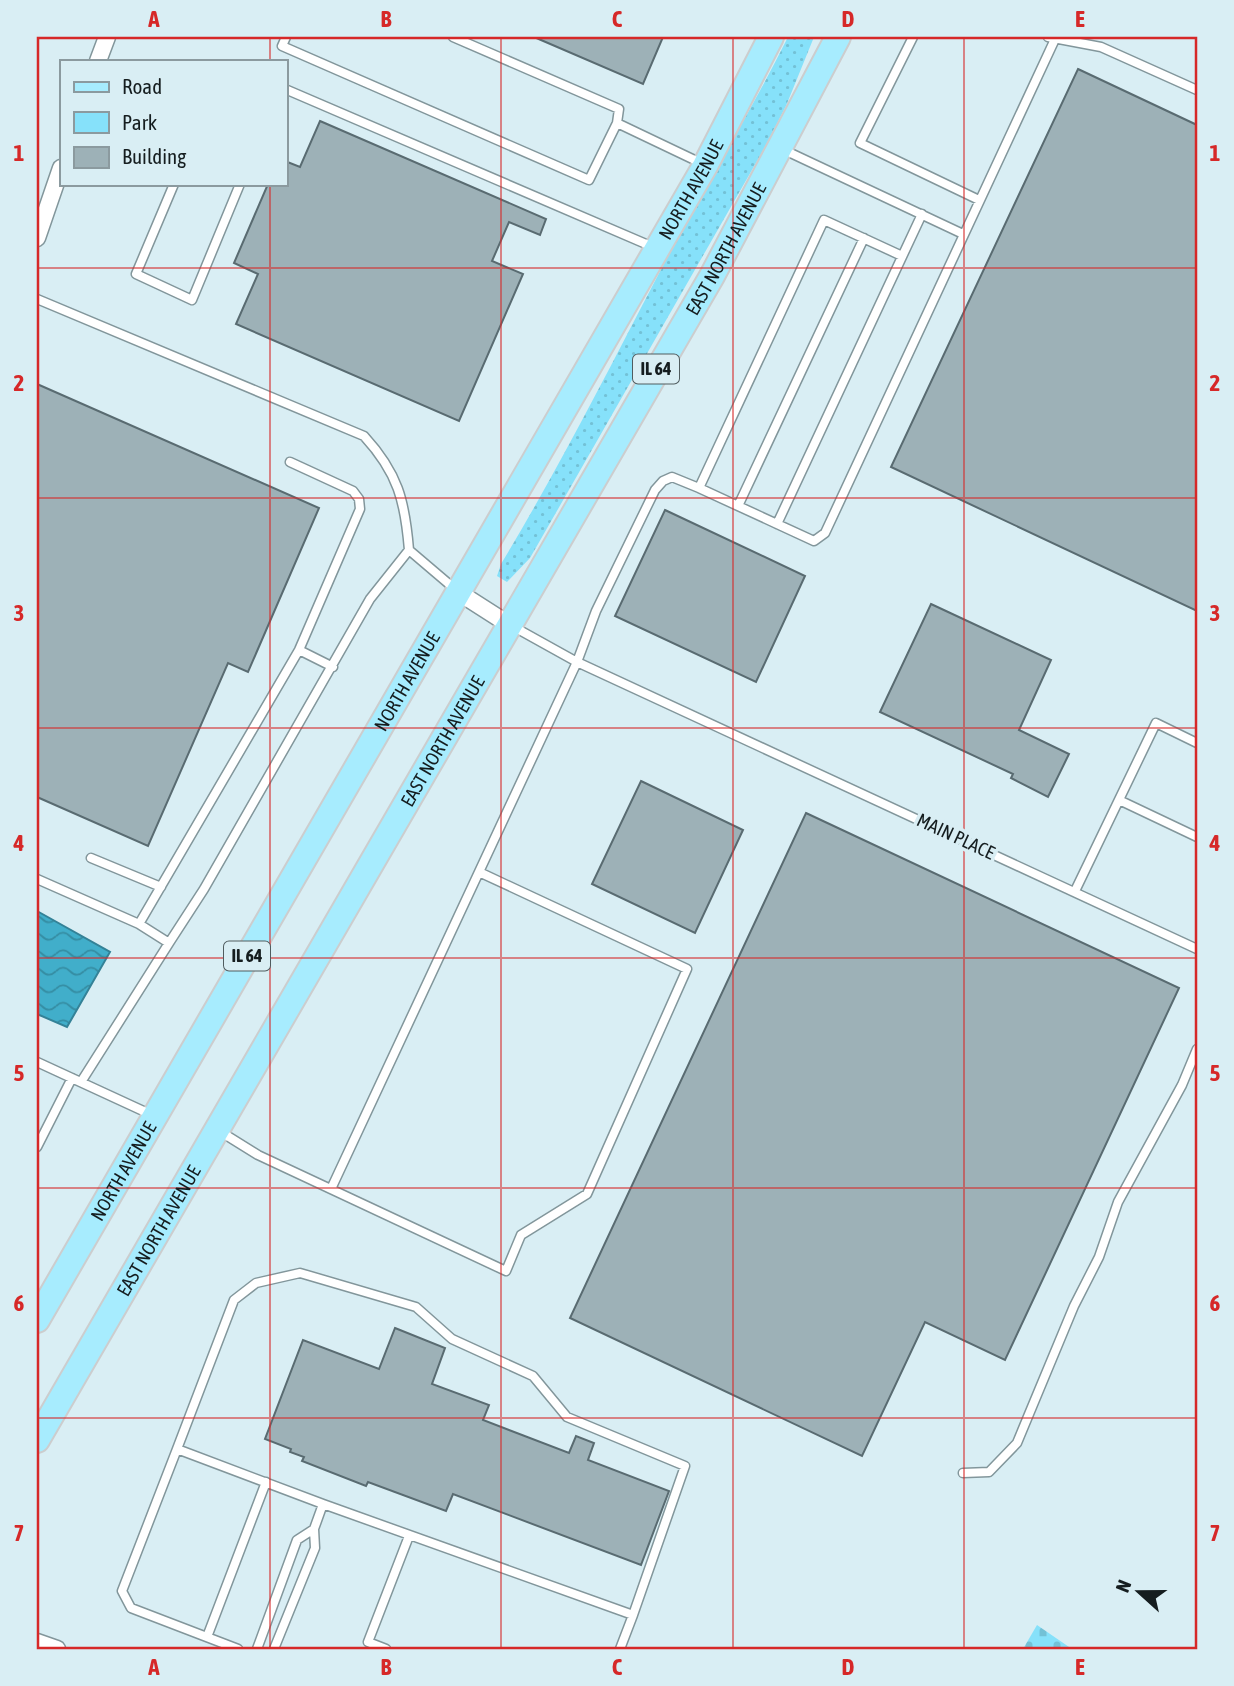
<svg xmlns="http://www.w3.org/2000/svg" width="1234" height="1686" viewBox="0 0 1234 1686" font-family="'Asap Condensed',sans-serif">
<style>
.green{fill:url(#green-dots)}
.cemetery{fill:url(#cemetery-stones)}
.water{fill:url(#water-waves);stroke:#348297;stroke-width:2}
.building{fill:#9db1b7;stroke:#596b71;stroke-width:2}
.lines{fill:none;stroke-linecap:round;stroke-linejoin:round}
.service-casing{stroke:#82969b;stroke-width:11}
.minor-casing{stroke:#82969b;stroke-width:19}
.primary-casing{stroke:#cccdce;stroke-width:28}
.service{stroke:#fff;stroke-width:8}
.minor{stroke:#fff;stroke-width:16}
.primary{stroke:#a7ecfe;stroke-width:24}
.grid{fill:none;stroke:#d62828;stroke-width:2;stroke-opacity:0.55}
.labels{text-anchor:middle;stroke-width:7;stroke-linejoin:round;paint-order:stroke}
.shield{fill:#d9eef4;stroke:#505c5f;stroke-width:2}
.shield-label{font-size:18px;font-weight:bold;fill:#151d1f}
.street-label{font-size:19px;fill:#151d1f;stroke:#d9eef4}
.neatline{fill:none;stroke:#d62828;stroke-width:2.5}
.grid-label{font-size:23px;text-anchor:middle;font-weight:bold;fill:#d62828}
</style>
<defs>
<pattern id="green-dots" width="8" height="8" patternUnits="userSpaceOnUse" patternTransform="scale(1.75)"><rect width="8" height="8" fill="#86e1fa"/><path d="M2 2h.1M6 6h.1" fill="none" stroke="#73c1d6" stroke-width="1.8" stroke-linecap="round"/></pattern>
<pattern id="cemetery-stones" width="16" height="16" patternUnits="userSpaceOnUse" patternTransform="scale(1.75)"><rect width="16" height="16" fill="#86e1fa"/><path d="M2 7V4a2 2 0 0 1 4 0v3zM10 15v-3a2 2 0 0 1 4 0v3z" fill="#73c1d6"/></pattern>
<pattern id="water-waves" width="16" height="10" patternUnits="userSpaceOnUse" patternTransform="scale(1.75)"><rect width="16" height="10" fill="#41aeca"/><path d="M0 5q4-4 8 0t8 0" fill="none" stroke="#358da3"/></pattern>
</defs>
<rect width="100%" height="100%" fill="#d9eef4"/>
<path class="green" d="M788,37H814L786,106L764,149L530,558L507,582L497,576L501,564C557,471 606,375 656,279C698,198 747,119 788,37Z"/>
<path class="cemetery" d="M1037,1625L1072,1649H1023Z"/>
<path class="water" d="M37,911L110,952L67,1027L37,1014Z"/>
<path class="building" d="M534,37H663L643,84Z
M1078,69L1197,125V611L891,467Z
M320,121L546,219L540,235L509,222L492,261L523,274L459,421L236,324L258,274L234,263L268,184H285V161L300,167Z
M37,384L319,508L248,672L228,663L148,846L37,797Z
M665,510L805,576L756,682L615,616Z
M931,604L1051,660L1019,730L1069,754L1048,797L1011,778L1013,774L880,712Z
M641,781L743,830L695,933L592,884Z
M806,813L1179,988L1005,1360L925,1322L862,1456L570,1318Z
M395,1328L445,1348L432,1384L489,1405L483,1420L569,1453L576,1436L594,1443L588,1460L669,1491L641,1565L453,1494L446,1511L368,1482L366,1486L302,1461L304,1457L290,1452L291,1449L265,1439L303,1340L379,1369Z"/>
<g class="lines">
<g class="service-casing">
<path id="service" d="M286,37L282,46L589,180L617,123L703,164
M453,37L619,109L617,123
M913,37L860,143L979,200
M1048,37L1101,47L1197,90
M285,89L653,247
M782,149L963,234
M174,184L136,274L192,300L240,184
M37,299L364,436C398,473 405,501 409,550L456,590
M699,488L814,541L825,533L1056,37
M738,506L864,238
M777,524L922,214
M514,627L577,662L1197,949
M299,650L333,667
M1119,800L1197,837
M91,858L161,887
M37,879L139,924L169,943L81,1082
M1075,891L1156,723L1197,743
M139,924L299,650L360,509L359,499L353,491L290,462
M169,943L204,889L370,599L409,550
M37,1062L152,1115
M221,1132L258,1155L506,1271L521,1235L587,1194L687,969L479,872
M37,1147L72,1078
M331,1189L577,662L596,611L655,490L663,481L672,477L699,488L824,220L902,256
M177,1449L234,1300L256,1283L300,1273L416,1307L452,1339L533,1376L567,1417L685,1466L633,1615L323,1504
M963,1473L989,1472L1017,1443L1074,1306L1099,1257L1118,1202L1182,1085L1197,1049
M207,1637L266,1482
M238,1649L131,1608L122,1591L177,1449L323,1504L314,1529
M257,1649L297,1540L314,1529L315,1548L274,1649
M386,1649L368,1642L409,1536
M620,1649L633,1615"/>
</g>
<g class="minor-casing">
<path id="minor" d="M98,61L107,37
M37,238L61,168
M458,592L508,624
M37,1642L57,1649"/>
</g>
<g class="primary-casing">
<g id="primary">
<path id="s1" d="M37,1320L705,166L771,37"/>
<path id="s2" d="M37,1440L712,276L838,37"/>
</g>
</g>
<use href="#service" class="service"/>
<use href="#minor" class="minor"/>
<use href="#primary" class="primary"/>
</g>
<path class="grid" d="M270,37V61M501,37V1649M733,37V1649M964,37V1649M270,184V1649M37,268H1197M37,498H1197M37,728H1197M37,958H1197M37,1188H1197M37,1418H1197"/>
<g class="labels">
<g class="shield">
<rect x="633" y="354.5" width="46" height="29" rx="5"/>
<rect x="224" y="941.5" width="46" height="29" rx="5"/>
</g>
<g class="shield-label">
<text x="656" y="375">IL 64</text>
<text x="247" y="962">IL 64</text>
</g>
<g class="street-label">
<text dy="7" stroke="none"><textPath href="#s1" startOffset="1306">NORTH AVENUE</textPath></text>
<text dy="7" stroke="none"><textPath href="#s2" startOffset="1376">EAST NORTH AVENUE</textPath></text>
<text dy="7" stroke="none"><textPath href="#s1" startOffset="738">NORTH AVENUE</textPath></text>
<text dy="7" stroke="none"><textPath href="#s2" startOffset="808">EAST NORTH AVENUE</textPath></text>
<text transform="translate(956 836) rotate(25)" y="7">MAIN PLACE</text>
<text dy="7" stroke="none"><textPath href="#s1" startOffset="172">NORTH AVENUE</textPath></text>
<text dy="7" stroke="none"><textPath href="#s2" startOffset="242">EAST NORTH AVENUE</textPath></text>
</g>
</g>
<rect width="1234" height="1686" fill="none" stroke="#d9eef4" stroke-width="77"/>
<rect x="60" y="60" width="228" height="126" fill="#d9eef4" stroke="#8b9a9f" stroke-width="2"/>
<rect x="74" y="82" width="35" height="10" fill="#a7ecfe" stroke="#8b9a9f" stroke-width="2"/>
<text x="122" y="94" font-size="21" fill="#151d1f">Road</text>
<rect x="74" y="112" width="35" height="21" fill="#86e1fa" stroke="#8b9a9f" stroke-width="2"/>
<text x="122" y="130" font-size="21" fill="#151d1f">Park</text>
<rect x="74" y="147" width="35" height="21" fill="#9db1b7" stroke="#8b9a9f" stroke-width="2"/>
<text x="122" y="164" font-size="21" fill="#151d1f">Building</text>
<g transform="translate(1139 1592) rotate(291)" stroke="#d9eef4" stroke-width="5" paint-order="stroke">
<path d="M0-5L12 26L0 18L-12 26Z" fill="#151d1f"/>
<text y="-10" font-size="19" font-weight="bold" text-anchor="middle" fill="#151d1f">N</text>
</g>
<rect x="38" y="38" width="1158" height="1610" class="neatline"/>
<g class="grid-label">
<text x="154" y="27">A</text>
<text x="386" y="27">B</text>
<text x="617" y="27">C</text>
<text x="848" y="27">D</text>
<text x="1080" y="27">E</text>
<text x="19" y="161">1</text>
<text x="1215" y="161">1</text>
<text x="19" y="391">2</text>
<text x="1215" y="391">2</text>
<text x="19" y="621">3</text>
<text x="1215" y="621">3</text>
<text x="19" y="851">4</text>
<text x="1215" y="851">4</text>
<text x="19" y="1081">5</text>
<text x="1215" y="1081">5</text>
<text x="19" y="1311">6</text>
<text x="1215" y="1311">6</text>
<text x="19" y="1541">7</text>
<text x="1215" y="1541">7</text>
<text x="154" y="1675">A</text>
<text x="386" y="1675">B</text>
<text x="617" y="1675">C</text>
<text x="848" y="1675">D</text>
<text x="1080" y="1675">E</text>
</g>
</svg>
